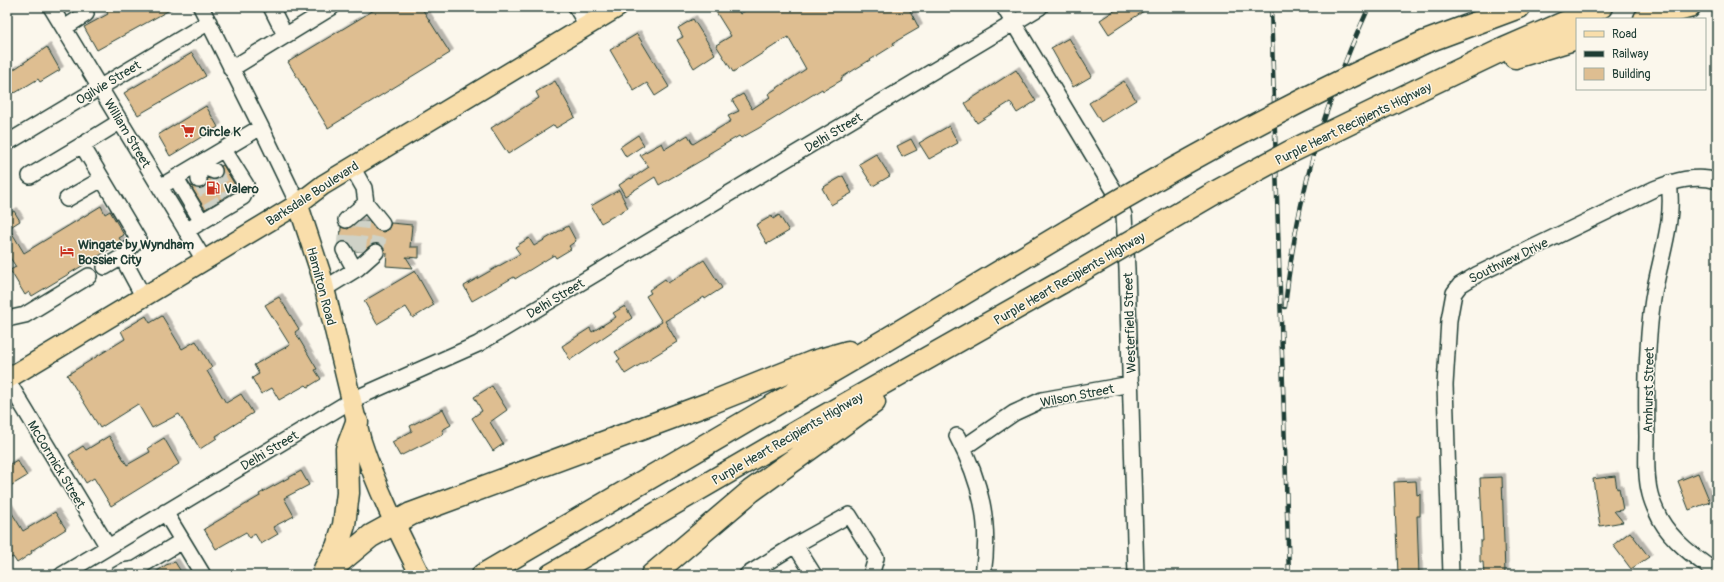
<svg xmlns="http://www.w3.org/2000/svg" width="1724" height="582" viewBox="0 0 1724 582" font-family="Pangolin,sans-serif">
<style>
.building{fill:#debe91;stroke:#1f3d34;filter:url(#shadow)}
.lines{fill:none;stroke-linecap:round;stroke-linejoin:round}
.minor-tunnel{stroke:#cfd2c7;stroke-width:15;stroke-dasharray:15 8;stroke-linecap:butt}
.minor-casing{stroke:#1f3d34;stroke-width:18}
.major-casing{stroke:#1f3d34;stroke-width:22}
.highway-casing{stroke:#1f3d34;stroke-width:25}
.minor{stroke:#fbf7ec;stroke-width:15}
.major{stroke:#f9deab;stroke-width:19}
.highway{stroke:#f9deab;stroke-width:22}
.rail-casing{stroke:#1f3d34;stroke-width:4.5}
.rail{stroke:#fbf7ec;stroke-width:3;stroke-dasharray:9;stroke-linecap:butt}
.highway-bridge-casing{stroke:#1f3d34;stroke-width:25;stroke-linecap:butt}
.highway-bridge{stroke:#f9deab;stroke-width:22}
.labels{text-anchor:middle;stroke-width:3;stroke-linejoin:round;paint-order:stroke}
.street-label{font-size:13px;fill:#1f3d34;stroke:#fbf7ec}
.poi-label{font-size:13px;font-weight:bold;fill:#1f3d34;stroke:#fbf7ec;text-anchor:start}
</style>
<defs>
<filter id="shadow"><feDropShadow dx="3.5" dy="-3.5" stdDeviation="0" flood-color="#0004"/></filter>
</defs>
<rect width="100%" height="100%" fill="#fbf7ec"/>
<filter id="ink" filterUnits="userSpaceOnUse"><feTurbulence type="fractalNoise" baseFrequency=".025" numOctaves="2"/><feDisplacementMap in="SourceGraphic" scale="8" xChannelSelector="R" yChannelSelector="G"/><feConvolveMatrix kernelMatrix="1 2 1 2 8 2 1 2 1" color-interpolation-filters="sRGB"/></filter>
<g filter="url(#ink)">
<path class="building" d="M104,7H175L97,50L84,27L108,14Z
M379,7H421L450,53L328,128L288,62Z
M724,7H736L740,14L751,7H908L919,28L893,43L894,45L841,78L842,80L823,91L822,89L759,128L741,138L739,136L708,154L709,156L659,185L655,177L625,196L619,185L630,178L631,179L649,167L640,155L662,143L665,149L688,135L693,144L731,121L728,116L739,111L732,100L743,94L752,109L770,97L768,94L806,69L788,37L733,72L716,45L731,36L716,12Z
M1120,7H1150L1109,34L1100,20Z
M693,19L715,54L694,68L677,40L683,37L678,28Z
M637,34L669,87L655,96L647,83L634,91L610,50Z
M1069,38L1092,76L1073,87L1051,48Z
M47,47L60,70L40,82L38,79L15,93L14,92L7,96V74Z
M192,53L206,76L138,115L124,93Z
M1016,70L1036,101L1017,113L1010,102L977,123L965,103Z
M555,81L575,117L556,128L554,125L508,154L491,128L539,98L536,92Z
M1124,81L1136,100L1101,122L1089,103Z
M206,106L218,127L170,156L158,135Z
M949,126L958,143L929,159L919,143Z
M638,135L644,145L626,157L620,147Z
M911,139L917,150L902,157L897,146Z
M876,154L890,176L873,186L859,164Z
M223,165L237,188L236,190L205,209L190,185L195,188H204L207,184L208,178L215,180L220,178L223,174L221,166Z
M843,176L852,193L831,205L822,188Z
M619,190L628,208L601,223L591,206Z
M101,206L105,214L110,211L124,235L119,238L122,242L32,296L29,292L25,295L10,270L16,267L7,253V215L14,211L20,221L9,228L24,253Z
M779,215L789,231L767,244L756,225L772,216L773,219Z
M358,221L370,222L375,229L383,232L388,230L391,223L412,225L410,247H419V258L406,257L413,268L386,266L387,253H385L383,246L379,244L374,243L363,251H355L349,243L340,242L341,227L348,229Z
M568,226L576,241L569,246L571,249L556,258L554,255L515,279L514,277L472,301L464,286L520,254L515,247L529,238L534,246Z
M704,260L722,288L705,299L704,297L665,321L677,342L625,374L617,361L620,359L615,352L662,322L646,296L651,293L649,290L665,279L668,283Z
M415,271L434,305L413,318L406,307L377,324L364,301Z
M279,297L299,329L295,332L317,369L315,370L321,379L308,387L306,385L279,400L272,388L261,394L252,378L259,374L254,365L290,345L265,305Z
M625,306L632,318L570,360L562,346L590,328L592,332L616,317L613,313Z
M146,316L150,323L162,316L182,349L196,341L212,368L207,371L226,403L241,394L253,413L216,436L217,438L200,449L179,414L152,428L138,404L100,428L67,375L125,339L121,331Z
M492,386L507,410L490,422L503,444L493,451L472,418L482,411L474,397Z
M443,409L451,425L442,430L444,434L400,456L392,442L412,431L410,426Z
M109,436L127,465L150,452L148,448L164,438L179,464L111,506L94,478L86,483L69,455L83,446L86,450Z
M17,460L27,476L7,488V466Z
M301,471L309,485L284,498L294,516L273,527L278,534L261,544L255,534L249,538L246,532L216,549L204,529L260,496L259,494Z
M1698,473L1710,502L1689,510L1678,481Z
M1615,476L1617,489L1619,488L1623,510L1614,511L1623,522L1600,526L1593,479Z
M1502,477L1505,574L1484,575L1483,562H1480V541H1483L1480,478Z
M1416,481L1417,495L1420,494V516H1417L1419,575H1398L1394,482Z
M7,505L23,531L55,512L66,529L31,551L32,553L17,563L13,557L7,560Z
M1630,532L1649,557L1631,569L1613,545Z
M175,562L183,575H152L166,565Z"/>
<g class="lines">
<path class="minor-tunnel" d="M214,171L228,195
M199,180L213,204
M344,250L346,220
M358,251L362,221
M376,252L382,223"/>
<g class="minor-casing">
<path id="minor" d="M51,7L204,260
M201,7L261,127L298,204
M271,7L285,35
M576,7L587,25
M1004,7L1115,192L1124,215L1127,269L1136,575
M64,28L86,14L82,7
M231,69L332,7
M121,121L82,145L138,239L122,257
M7,143L209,22
M352,167L364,188L366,203L382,223
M30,176L82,145
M176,178L202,222
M199,180L198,165L214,171
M1669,183C1675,222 1659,260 1653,299C1646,344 1646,391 1647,436C1647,455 1645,475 1650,494C1652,502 1656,511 1660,519C1673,542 1696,558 1717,573
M160,187L261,127
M67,199L102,179
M346,220L366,203
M186,231L243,197L246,190V185L224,150
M344,250L355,270
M105,267L122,257L143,296
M324,289L358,268L376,252
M7,319L25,315L89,276
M7,380L108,547
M957,436C981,482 991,523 983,575
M963,448L1014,413L1042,400L1131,384
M165,512L203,575
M795,545L849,515L876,558L871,575
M62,575L352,400L478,344L505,328L1040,7
M117,575L124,571L136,569L182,541
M747,575L795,545L814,575
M1451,575L1445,385L1449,320L1454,293L1460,285L1478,274L1654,189C1674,181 1696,174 1717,181"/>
</g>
<g class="major-casing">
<path id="major" d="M298,204L321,274L361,440C376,487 398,531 420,575
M7,379L298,204L323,185L618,7"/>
</g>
<g class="highway-casing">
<path id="highway" d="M1645,19L1689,7
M1425,42L1519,7
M1515,57L1577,38
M1418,90L1504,49L1601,7
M325,569L337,547L344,525L348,493L347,449L357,422
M324,575L371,536L411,514L708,404L813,362L848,352
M483,575L884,341L1068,231
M551,575L802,429L1062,282
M652,575L751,491L874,402"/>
</g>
<use href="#minor" class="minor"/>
<use href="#major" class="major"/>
<use href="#highway" class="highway"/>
<g class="rail-casing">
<path id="rail" d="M1271,7L1289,575
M1285,307C1296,199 1323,105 1369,7"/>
</g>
<use href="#rail" class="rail"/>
<g class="highway-bridge-casing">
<path id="highway-bridge" d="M1068,231C1183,161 1302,97 1425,42
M1062,282L1218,191L1290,152L1418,90"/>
</g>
<use href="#highway-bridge" class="highway-bridge"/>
</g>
</g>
<defs>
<g id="supermarket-bare" transform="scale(1.08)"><path d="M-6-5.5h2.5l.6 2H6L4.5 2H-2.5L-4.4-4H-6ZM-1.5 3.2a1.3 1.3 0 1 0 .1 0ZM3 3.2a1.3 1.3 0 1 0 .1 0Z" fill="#c8321e" stroke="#fbf7ec" stroke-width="2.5" paint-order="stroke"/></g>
<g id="fuel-bare" transform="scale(1.08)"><path d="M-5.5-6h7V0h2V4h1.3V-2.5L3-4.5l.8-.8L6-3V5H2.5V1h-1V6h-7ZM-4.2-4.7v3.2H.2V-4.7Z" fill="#c8321e" stroke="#fbf7ec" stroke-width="2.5" paint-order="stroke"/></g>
<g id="hotel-bare" transform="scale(1.08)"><path d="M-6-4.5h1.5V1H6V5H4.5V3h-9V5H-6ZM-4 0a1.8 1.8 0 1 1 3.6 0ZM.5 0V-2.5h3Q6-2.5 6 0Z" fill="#c8321e" stroke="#fbf7ec" stroke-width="2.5" paint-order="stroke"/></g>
</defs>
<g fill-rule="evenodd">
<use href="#supermarket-bare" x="188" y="131"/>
<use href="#fuel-bare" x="213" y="188"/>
<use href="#hotel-bare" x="67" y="251"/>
</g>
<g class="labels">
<g class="street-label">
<text transform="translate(108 82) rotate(-31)" y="5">Ogilvie Street</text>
<text transform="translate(1353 123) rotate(-26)" y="5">Purple Heart Recipients Highway</text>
<text transform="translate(833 132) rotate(-31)" y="5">Delhi Street</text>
<text transform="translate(128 133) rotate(59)" y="5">William Street</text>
<text transform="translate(312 193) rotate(-33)" y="5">Barksdale Boulevard</text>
<text transform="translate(1508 260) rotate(-26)" y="5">Southview Drive</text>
<text transform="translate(1069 278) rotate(-30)" y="5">Purple Heart Recipients Highway</text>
<text transform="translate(322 286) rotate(75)" y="5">Hamilton Road</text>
<text transform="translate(555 298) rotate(-31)" y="5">Delhi Street</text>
<text transform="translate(1129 323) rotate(-92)" y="5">Westerfield Street</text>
<text transform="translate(1648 390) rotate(-89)" y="5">Amhurst Street</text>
<text transform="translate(1077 395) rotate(-11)" y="5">Wilson Street</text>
<text transform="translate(787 438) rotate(-30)" y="5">Purple Heart Recipients Highway</text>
<text transform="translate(269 450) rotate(-31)" y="5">Delhi Street</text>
<text transform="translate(57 464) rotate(59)" y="5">McCormick Street</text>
</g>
<g class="poi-label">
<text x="199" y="136">Circle K</text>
<text x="224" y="193">Valero</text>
<text x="78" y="249">Wingate by Wyndham<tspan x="78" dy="15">Bossier City</tspan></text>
</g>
</g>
<rect width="1724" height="582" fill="none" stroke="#fbf7ec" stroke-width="24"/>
<rect x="12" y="12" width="1700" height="558" fill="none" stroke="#1f3d34" stroke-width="1.5" filter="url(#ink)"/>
<rect x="1576" y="18" width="130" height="72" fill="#fbf7ec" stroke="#a3ada2"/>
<rect x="1584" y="31" width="20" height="6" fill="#f9deab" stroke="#a3ada2"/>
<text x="1612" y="38" font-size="12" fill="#1f3d34">Road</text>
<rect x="1584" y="51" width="20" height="6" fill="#1f3d34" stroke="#a3ada2"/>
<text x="1612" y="58" font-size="12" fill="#1f3d34">Railway</text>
<rect x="1584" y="68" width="20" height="12" fill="#debe91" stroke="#a3ada2"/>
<text x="1612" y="78" font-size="12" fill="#1f3d34">Building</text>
</svg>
